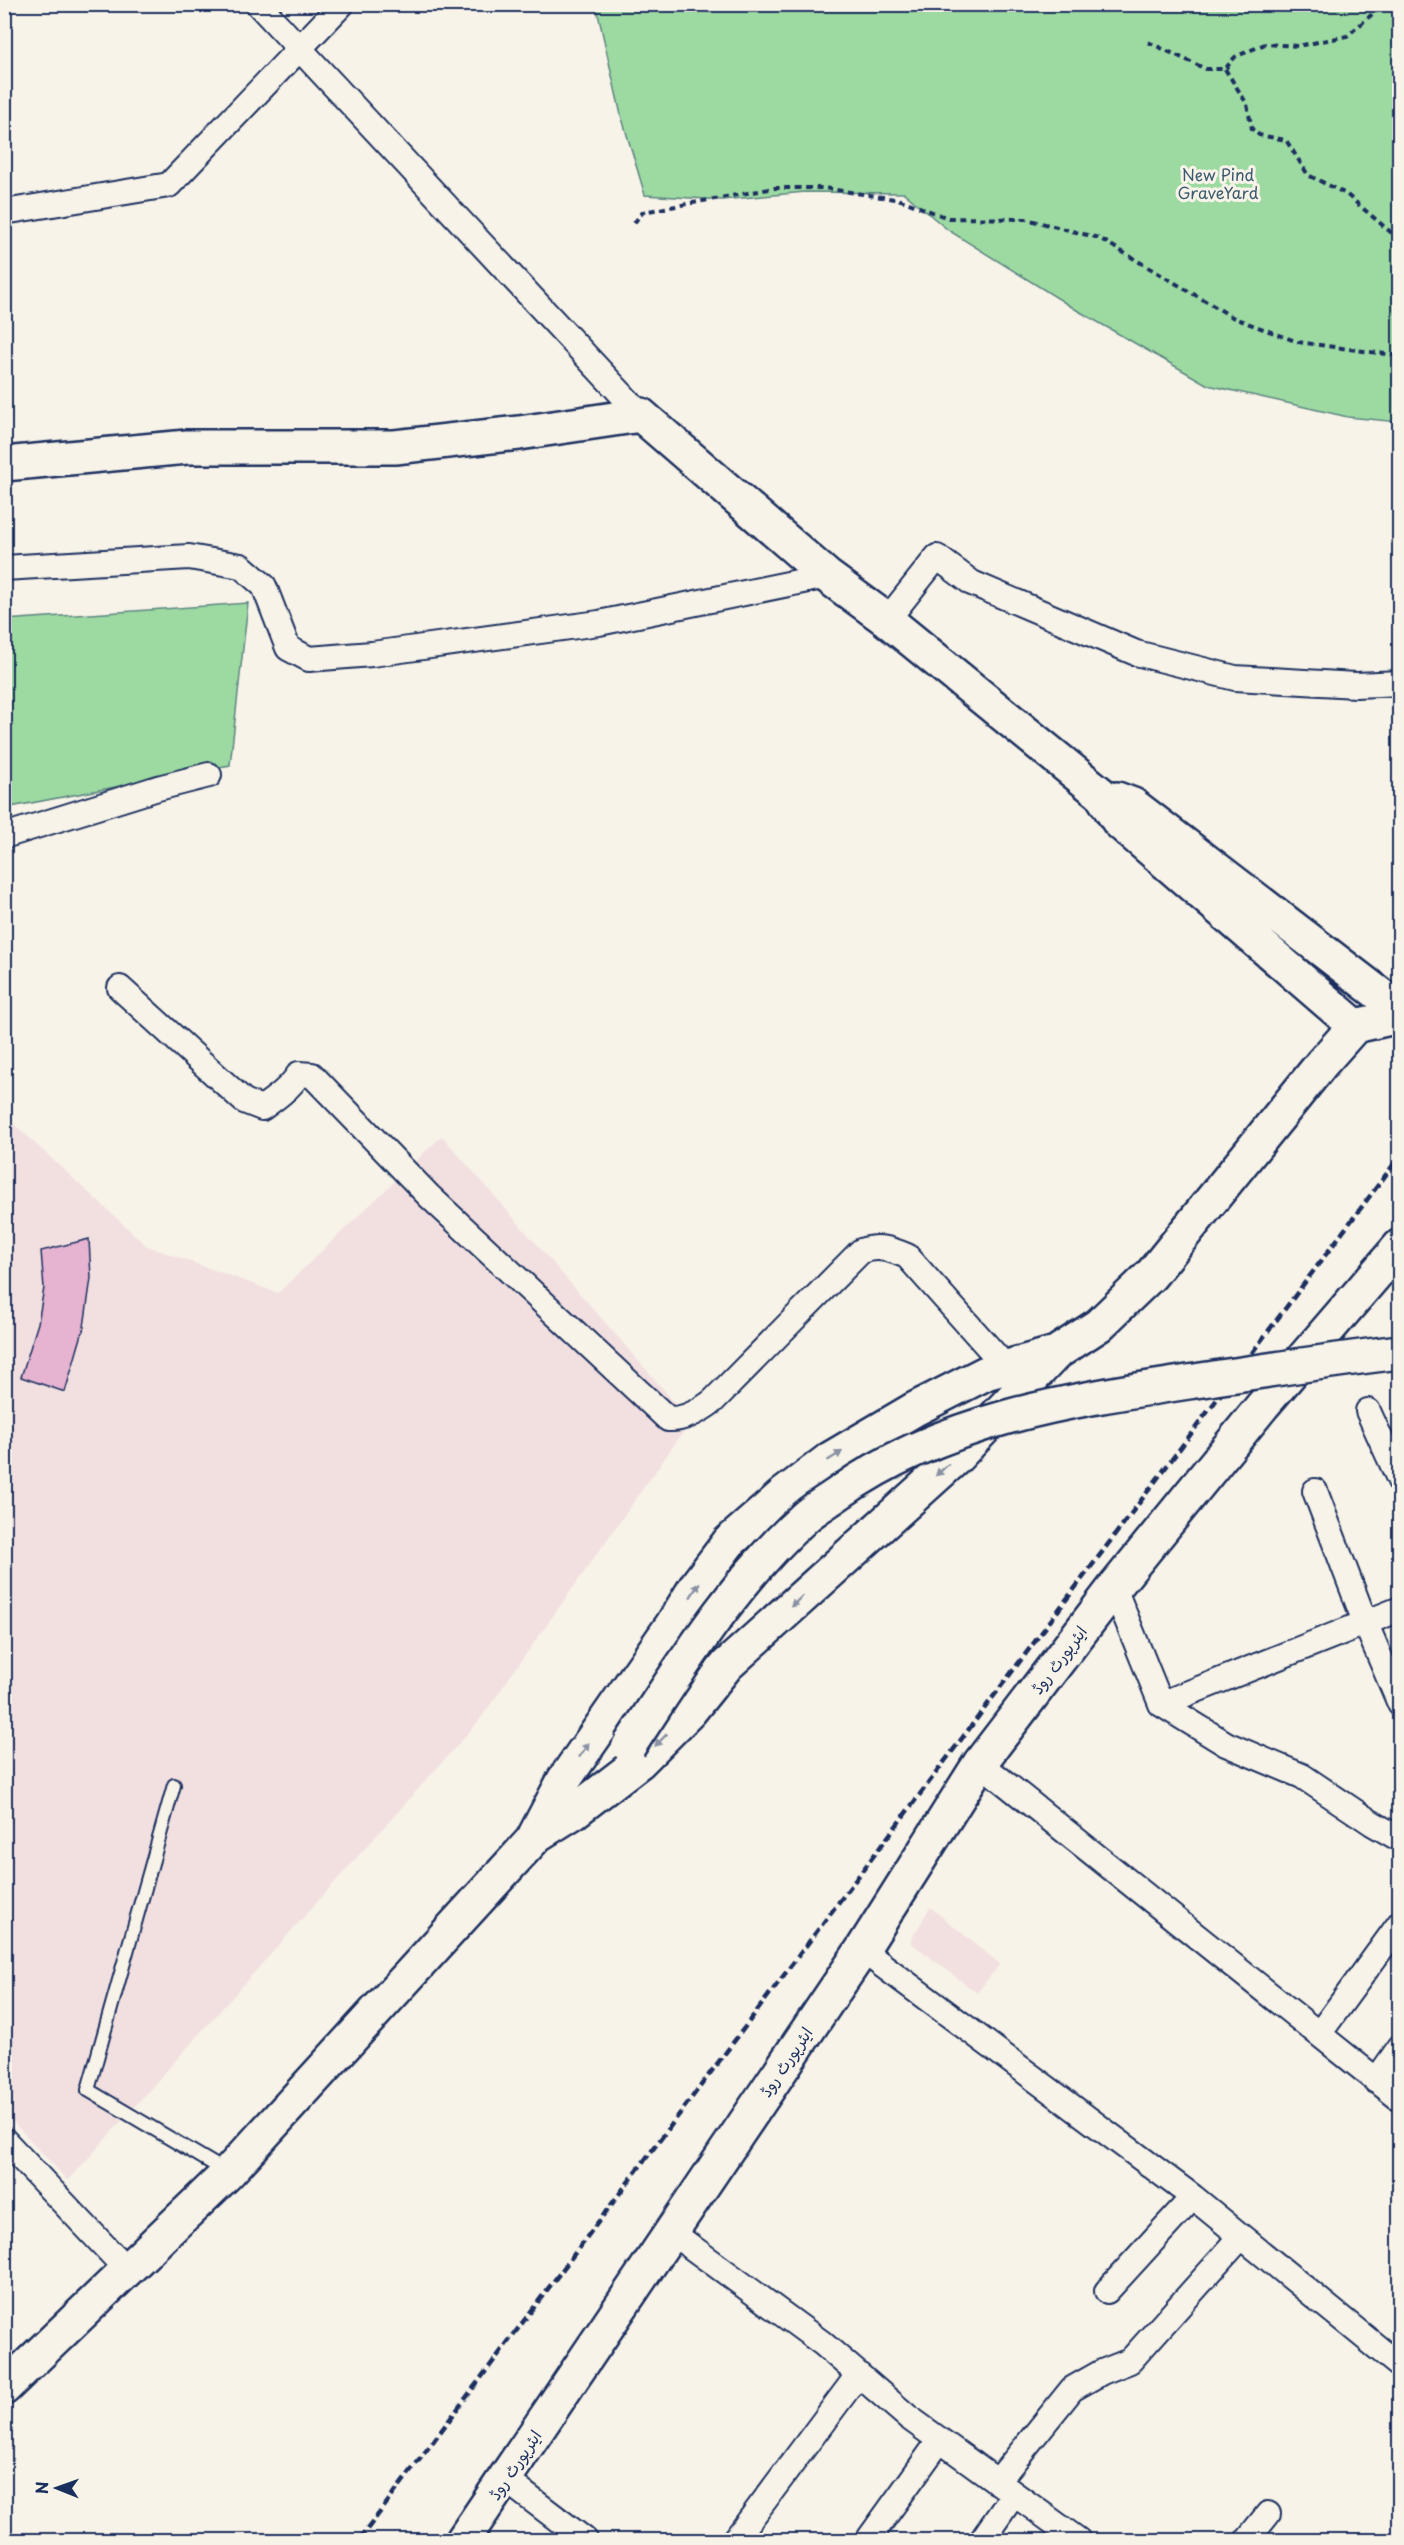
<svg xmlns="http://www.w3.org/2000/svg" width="1404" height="2545" viewBox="0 0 1404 2545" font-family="'Playpen Sans','Playpen Sans Arabic',sans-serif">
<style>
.built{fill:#f2e0e1}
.green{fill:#9ddaa2;stroke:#5c8480;stroke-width:1.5}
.building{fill:#e6b3d1;stroke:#1b2f5e;stroke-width:1.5}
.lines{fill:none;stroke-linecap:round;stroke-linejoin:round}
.lane-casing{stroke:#1b2f5e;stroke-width:16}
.street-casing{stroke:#1b2f5e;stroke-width:28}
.secondary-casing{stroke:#1b2f5e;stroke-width:38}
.primary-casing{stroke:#1b2f5e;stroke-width:38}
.path{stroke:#1b2f5e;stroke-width:4;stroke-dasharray:6 4.5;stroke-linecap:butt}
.lane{stroke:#f7f3e8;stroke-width:12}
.street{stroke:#f7f3e8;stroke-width:24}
.secondary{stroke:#f7f3e8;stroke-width:33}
.primary{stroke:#f7f3e8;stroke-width:33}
.rail{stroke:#1b2f5e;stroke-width:4.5;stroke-dasharray:9 4.5;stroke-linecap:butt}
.primary-bridge-casing{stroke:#1b2f5e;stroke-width:38;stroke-linecap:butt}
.primary-bridge{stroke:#f7f3e8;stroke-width:33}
.oneway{fill:#8991a3}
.labels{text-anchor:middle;stroke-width:6;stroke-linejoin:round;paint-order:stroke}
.park-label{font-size:16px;fill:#3c5a6f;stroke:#f7f3e8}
.street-label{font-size:16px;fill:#1b2f5e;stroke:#f7f3e8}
</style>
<rect width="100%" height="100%" fill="#f7f3e8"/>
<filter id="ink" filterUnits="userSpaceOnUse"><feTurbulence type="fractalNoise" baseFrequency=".0167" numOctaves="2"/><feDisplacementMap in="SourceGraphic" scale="12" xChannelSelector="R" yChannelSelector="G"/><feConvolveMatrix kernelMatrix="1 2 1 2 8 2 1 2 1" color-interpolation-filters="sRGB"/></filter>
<g filter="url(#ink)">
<path class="built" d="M4,1115L147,1246L278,1293L442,1136L691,1421L478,1722L68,2181L5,2113Z
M930,1907L1000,1964L977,1993L910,1942Z"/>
<path class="green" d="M596,5H1399V422L1348,417L1208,385L1075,309L948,230L904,193L805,192L722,200L645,195L621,115Z
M248,603L230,765L5,808V620Z"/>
<path class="building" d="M89,1239L91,1278L84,1327L65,1392L21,1377L38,1323L44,1288L41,1251Z"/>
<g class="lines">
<g class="lane-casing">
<path id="lane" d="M174,1785L88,2090L227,2172"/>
</g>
<g class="street-casing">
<path id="street" d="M258,4L641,415
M4,212L169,185L342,4
M4,568L189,557L241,566L264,586L288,648L309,659L372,654L599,623L827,576
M887,620L937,557L972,583L1136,653L1235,678L1356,685L1400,683
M4,836L158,788L209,775
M120,988L244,1101L262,1108C276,1098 290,1088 299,1074L312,1075L429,1196L668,1419C684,1420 700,1411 713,1401L861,1251C879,1245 890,1249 907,1256L1005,1366
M1368,1411L1400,1481
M1315,1491L1365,1622L1400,1704
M1114,1588L1161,1704L1226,1744L1302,1776L1372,1823L1400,1839
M1161,1704L1400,1609
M980,1763L1400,2099
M862,1950L1193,2197L1400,2366
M1319,2034L1400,1923
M1376,2081L1400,2047
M4,2140L127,2270
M671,2232L822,2343L908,2417L1078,2540
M1107,2291L1193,2197
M506,2480L585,2540
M997,2482L1072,2389L1102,2372L1130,2361L1241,2237
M735,2540L858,2375
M868,2540L940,2440
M982,2540L1014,2494
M1247,2540L1268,2514"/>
</g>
<g class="secondary-casing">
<path id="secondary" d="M4,464L187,447H395L519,433L641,415L827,576L887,620L1101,794L1119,822L1355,1026
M1117,799L1133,805L1400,1010
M463,2540L862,1950L980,1763L1114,1588L1263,1405L1400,1246"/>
</g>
<g class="primary-casing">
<path id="primary" d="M535,1835L564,1780L672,1625L698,1583L729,1542L784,1494L830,1459L915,1409L986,1373L1056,1353
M534,1837L574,1812L639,1762L690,1711L727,1665L955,1459L1056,1353L1099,1325L1151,1275L1323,1062L1355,1026L1400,1016
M4,2388L228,2173L550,1821"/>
</g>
<path class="path" d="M1148,42L1206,69H1225L1235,57L1265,44L1298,46L1347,36L1384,4
M1225,69L1247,104L1252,129L1259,135L1286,140L1308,175L1346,194L1400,240
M634,223L643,212L775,188H824L901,200L948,218L1026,219L1099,238L1234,318L1298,342L1400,356"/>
<use href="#lane" class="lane"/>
<use href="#street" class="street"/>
<use href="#secondary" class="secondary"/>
<use href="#primary" class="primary"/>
<path class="rail" d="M359,2540L1400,1156"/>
<g class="primary-bridge-casing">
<path id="primary-bridge" d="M629,1746C682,1666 733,1582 805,1517C815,1508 828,1501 839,1493C943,1419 1071,1400 1195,1381C1263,1371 1331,1360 1400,1352"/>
</g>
<use href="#primary-bridge" class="primary-bridge"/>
</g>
<defs><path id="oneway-solid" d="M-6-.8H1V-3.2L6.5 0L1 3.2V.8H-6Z" transform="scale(1.5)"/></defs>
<g class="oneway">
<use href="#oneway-solid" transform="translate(835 1456) rotate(-32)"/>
<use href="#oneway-solid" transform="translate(942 1470) rotate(138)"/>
<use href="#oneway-solid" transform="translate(695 1590) rotate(-57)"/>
<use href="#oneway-solid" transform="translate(797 1601) rotate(137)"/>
<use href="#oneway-solid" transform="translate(661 1740) rotate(135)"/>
<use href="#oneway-solid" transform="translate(584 1750) rotate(-56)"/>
</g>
</g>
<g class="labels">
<g class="park-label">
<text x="1218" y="181">New Pind<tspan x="1218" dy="18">GraveYard</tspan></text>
</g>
<g class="street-label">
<text transform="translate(1059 1660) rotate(-53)" y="6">ایئرپورٹ روڈ</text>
<text transform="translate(786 2062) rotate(-56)" y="6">ایئرپورٹ روڈ</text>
<text transform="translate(515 2465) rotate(-56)" y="6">ایئرپورٹ روڈ</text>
</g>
</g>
<rect width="1404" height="2545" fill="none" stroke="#f7f3e8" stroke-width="24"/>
<rect x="12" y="12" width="1380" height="2521" fill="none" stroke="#1b2f5e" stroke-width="2" filter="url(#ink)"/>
<g transform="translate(57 2488) rotate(271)" stroke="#f7f3e8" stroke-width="4.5" paint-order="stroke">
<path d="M0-4.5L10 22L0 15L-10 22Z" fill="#1b2f5e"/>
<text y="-9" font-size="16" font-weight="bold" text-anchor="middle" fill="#1b2f5e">N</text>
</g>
</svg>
